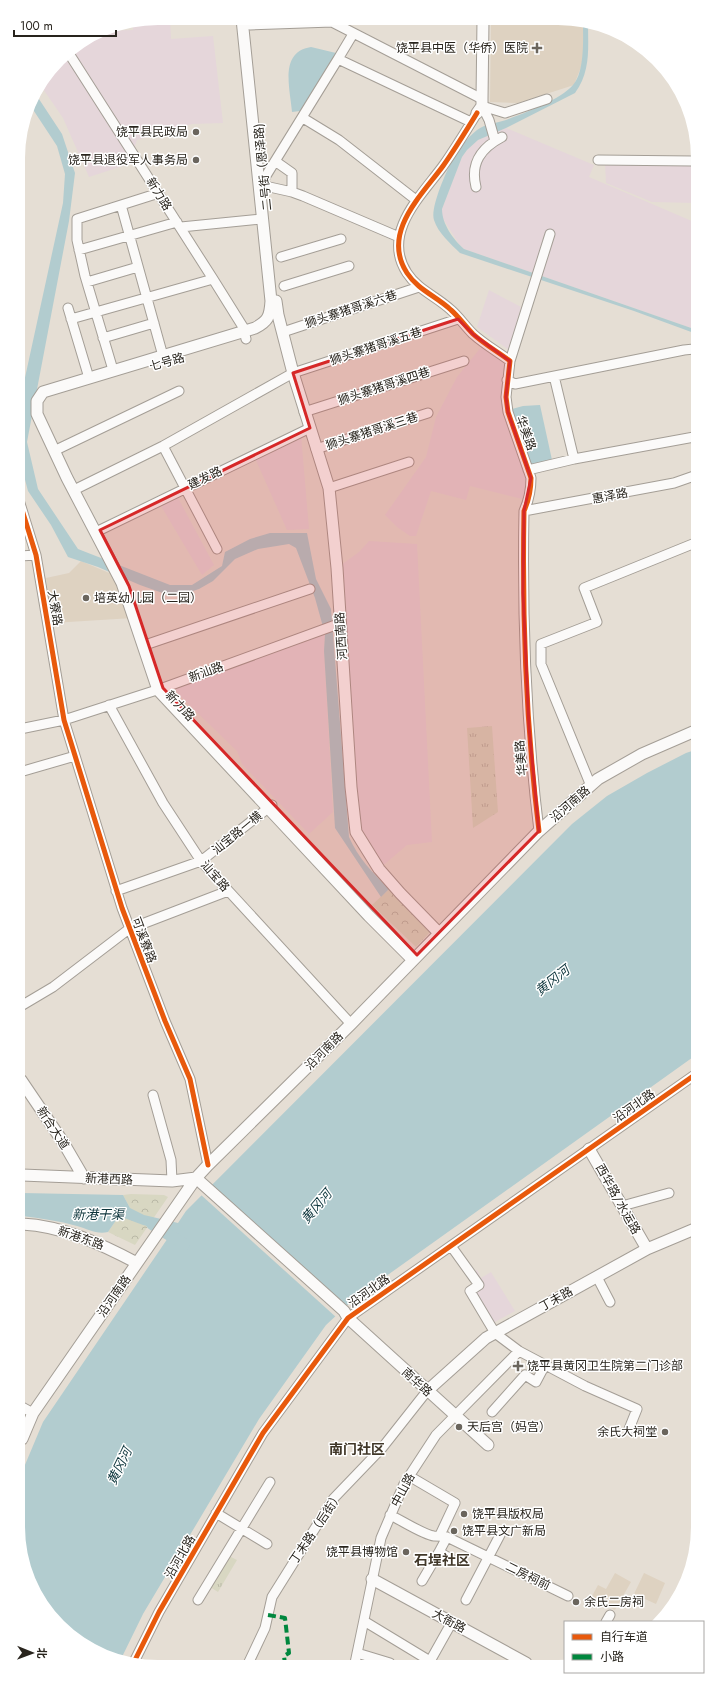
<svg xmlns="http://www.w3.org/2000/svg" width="716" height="1685" viewBox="0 0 716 1685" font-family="Jost,'Noto Sans SC',sans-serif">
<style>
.commercial{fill:#e5d6da}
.built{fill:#ded2c1}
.grass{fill:url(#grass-tufts)}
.park{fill:url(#park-crowns)}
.water{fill:#b2cccf}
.pier{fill:#e5ded4}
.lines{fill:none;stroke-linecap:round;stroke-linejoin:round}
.river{stroke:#b2cccf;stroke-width:12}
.minor-casing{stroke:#a49e96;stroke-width:11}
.major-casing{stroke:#a49e96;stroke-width:13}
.minor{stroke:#fbfaf9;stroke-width:9}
.major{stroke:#fbfaf9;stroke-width:11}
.quiet{stroke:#00873e;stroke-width:4;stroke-dasharray:8 4;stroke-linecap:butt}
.cycleway-casing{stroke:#fff;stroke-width:8}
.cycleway{stroke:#e8590c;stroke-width:5}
.marked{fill:#d62828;fill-opacity:0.2;stroke:#d62828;stroke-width:3;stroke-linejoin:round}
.poi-dot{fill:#6a655d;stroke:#fff;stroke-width:1.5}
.labels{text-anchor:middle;stroke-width:3;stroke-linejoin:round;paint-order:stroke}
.poi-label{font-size:12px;fill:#28241d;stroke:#fff;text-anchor:start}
.street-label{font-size:12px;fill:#28241d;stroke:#fff}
.water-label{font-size:13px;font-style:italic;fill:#0d353c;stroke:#fff}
.quarter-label{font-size:14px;font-weight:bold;fill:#403729;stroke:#fff}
</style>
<defs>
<pattern id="grass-tufts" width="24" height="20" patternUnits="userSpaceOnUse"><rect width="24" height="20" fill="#d8d7c2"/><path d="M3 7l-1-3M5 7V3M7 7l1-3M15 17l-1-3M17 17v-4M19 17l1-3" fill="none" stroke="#b9b8a6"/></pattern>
<pattern id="park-crowns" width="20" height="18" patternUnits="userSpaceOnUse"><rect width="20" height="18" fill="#d8d7c2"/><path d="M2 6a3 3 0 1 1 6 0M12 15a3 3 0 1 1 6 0" fill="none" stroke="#b9b8a6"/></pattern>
</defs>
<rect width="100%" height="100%" fill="#e5ded4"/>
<path class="commercial" d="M158,18H170L171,39L213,36L223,123L192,124L137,140L129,164L89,177L63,118L41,86L66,53L101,31L133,30V23Z
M506,128L594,165L589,177L694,222V329L464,249L459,244L442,217V209L462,157L467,150L478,140Z
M605,163L693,164L694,203L652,202L606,183Z
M489,290L521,307L509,350L477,327Z
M482,346L508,362L504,380L526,470V500L470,486L466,500L431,491L416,536H410L397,527L385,515L426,457L436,417L457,377Z
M301,435L309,529L287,530L255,458Z
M177,496L214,565L202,575L161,506Z
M369,541L417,544L432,842L407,845L379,869L356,832L337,568L359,552Z
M325,634L324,651L333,812L309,834L242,764L237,751L177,693L176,688L182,684Z
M477,1270L481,1278L491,1272L515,1311L491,1324L472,1291L476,1285L469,1275Z"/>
<path class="built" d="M491,20L585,21L583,62L574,85L518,103L490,102Z
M81,561L114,575L133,618L52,623L46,578L69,573Z
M615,1573L631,1582L615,1610L591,1598L598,1585L606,1589Z
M644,1573L665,1583L656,1604L634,1594Z"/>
<path class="grass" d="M492,726L498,812L473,828L467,728Z
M229,1556L237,1560L218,1592L210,1587Z"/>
<path class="park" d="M389,889L431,931L416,947L372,905Z
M131,1194L164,1195L168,1197L135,1245L108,1232L119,1216L126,1217L130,1208L123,1195Z"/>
<path class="water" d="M583,21L588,22C588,48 591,71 575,93L506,128L478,140L467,150L462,157L442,209C442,224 453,239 464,249L694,329V333L634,311L460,253C451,244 438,233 434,220C430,209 445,174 451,163C457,151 467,138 477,130C485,124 497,123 506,120C524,113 560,100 573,85C585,72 583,38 583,21Z
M311,47L336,53L300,111L292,112C290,88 279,52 311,47Z
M35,93L62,134L75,173L69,221L27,442L38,489L78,549L170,585H192L222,566L225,552L250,539L270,533H307L316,579L331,609L349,837C358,858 373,873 389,889L381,897L335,828L324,651L325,634L315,598L296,548L289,544L258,549L235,559L213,581L199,589L178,596H171L140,585L98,567L68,557L51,525L28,491L19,457V413L21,396L63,203L65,174L57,146L30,105Z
M540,405L552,460L531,466L512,409L523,406Z
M695,750L696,1055L354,1299L326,1325L259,1419L143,1614L121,1659L66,1632L37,1597L23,1563L22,1472L43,1422L172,1232L143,1225L119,1216L108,1232C97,1235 88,1229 77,1226C59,1221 40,1218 22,1216V1193L123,1195L130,1208L144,1215L178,1223L186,1211L572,824L607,796L647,773L686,753Z"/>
<path class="pier" d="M210,1184L347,1308L337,1318L200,1194Z"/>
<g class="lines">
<path class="river" d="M152,1224L184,1244"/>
<g class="minor-casing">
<path id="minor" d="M250,25L332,22L482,99
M68,52L213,279L243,327L246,339
M338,59L353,34
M482,106L505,113L547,99
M482,106L489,120L495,141
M477,113C466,131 455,149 443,166C421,196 381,233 407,273C418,290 436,296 451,310C459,317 465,326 473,334C484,344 498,352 510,361L506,397L508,412L531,478C531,490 529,500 524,511C522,618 526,725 539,831
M303,118L339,140L416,200
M598,160L693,161
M275,161L292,173V192
M264,179L338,59L471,122
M265,186L292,192L303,196L399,237
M476,187C470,163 481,148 502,137
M121,205L163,356
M181,227L262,219
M79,250L177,222
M281,257L341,239
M87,282L138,267
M284,286L349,266
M68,308L89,378
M71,319L213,279
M283,332L419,287
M103,338L154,323
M510,361L550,234
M113,370L85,276L77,240V219L159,193
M507,380L515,384L684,350L694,349
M304,412L464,361
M163,446L217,549
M58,449L179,391
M316,449L428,413
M574,459L694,437
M528,470L574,459L554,376
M78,488L163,446L293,373L458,319
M329,488L409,462
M19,500L36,555L64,720L122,908L165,1021L190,1079L208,1165
M524,511L674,483L694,476
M100,530L310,428
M20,556L36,555
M148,644L310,589
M109,705L163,803L201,861L351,1024
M20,729L64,720L163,688L341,623
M20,772L75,756
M591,786L541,664V644L597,622L584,588L695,543
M116,891L201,861L272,805
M21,1006L53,987L129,929L228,891
M153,1095L171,1160L172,1181
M622,1206L669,1193
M451,1246L479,1285L470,1291L495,1333L519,1351L585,1386L637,1409L629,1429
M597,1277L610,1302
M22,1407L33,1413
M492,1412L525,1375L536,1382L545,1365
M409,1476L455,1503L440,1535
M216,1513L267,1544
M390,1515C401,1520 424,1535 434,1536C439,1536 442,1536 447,1537L568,1596
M447,1537L439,1552L456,1562
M422,1581L439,1552
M198,1600L270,1482
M466,1600L500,1535
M364,1621L430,1661
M606,1622L610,1615
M357,1653L390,1663
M355,1663L381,1538L404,1484L436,1435L519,1351
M429,1663L452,1622
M133,1664L159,1612L263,1433L348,1318L696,1074
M248,1664L265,1628L272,1597L334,1498L382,1448L427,1391"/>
</g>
<g class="major-casing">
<path id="major" d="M242,19L271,301C270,317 268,321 255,328L43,392L37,401V414L67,478L122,583L158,690L369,916L413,960
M477,113L482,106V99L483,20
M276,301L278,315L293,373L329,488L337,568L351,787L356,832L379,869L400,893L439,933
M21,1080L63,1142L84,1178
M589,1149L647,1249
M22,1175L172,1181L196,1178
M196,1178L344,1311L348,1318L488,1445
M22,1224C63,1226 101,1244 137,1263
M427,1391L486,1338L647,1249L697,1228
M22,1439L33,1413L196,1178L208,1165L351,1024L539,831L598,779L642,754L695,731
M372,1579L526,1663"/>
</g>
<use href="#minor" class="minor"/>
<use href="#major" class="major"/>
<path class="quiet" d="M268,1615L285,1618L289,1653L284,1656L285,1664"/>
<g class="cycleway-casing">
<path id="cycleway" d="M477,113C466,131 455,149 443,166C421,196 381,233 407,273C418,290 436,296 451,310C459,317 465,326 473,334C484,344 498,352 510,361L506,397L508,412L531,478C531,490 529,500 524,511C522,618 526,725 539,831
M19,500L36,555L64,720L122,908L165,1021L190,1079L208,1165
M133,1664L159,1612L263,1433L348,1318L696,1074"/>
</g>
<use href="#cycleway" class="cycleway"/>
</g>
<path class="marked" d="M458,319L474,335L510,361L506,397L508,412L531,478L524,511L523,593L529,727L539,831L417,955L163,688L129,586L100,530L310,428L293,373Z"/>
<g class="poi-dot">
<path d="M535 42h4v4h4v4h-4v4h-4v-4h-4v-4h4z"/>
<circle cx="196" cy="132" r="4"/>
<circle cx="196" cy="160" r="4"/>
<circle cx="86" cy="598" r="4"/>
<path d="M516 1360h4v4h4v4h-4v4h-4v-4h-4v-4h4z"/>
<circle cx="459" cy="1427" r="4"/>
<circle cx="665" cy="1432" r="4"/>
<circle cx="464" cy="1514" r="4"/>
<circle cx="454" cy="1531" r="4"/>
<circle cx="406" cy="1552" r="4"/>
<circle cx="576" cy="1602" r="4"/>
</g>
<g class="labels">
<g class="poi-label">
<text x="528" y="52" text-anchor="end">饶平县中医（华侨）医院</text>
<text x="188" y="136" text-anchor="end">饶平县民政局</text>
<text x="188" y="164" text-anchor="end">饶平县退役军人事务局</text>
<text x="94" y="602">培英幼儿园（二园）</text>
<text x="527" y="1370">饶平县黄冈卫生院第二门诊部</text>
<text x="467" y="1431">天后宫（妈宫）</text>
<text x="657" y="1436" text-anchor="end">余氏大祠堂</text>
<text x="472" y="1518">饶平县版权局</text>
<text x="462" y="1535">饶平县文广新局</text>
<text x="398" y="1556" text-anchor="end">饶平县博物馆</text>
<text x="584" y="1606">余氏二房祠</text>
</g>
<g class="street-label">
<text transform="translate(263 167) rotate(-96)" y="4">二号街（恩泽路)</text>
<text transform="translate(159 194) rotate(58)" y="4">新力路</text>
<text transform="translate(351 309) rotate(-18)" y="4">狮头寨猪哥溪六巷</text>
<text transform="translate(376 346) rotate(-18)" y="4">狮头寨猪哥溪五巷</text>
<text transform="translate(167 362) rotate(-16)" y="4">七号路</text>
<text transform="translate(384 386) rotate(-18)" y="4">狮头寨猪哥溪四巷</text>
<text transform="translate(372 431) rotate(-18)" y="4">狮头寨猪哥溪三巷</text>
<text transform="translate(526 433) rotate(70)" y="4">华美路</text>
<text transform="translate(205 478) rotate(-26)" y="4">建发路</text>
<text transform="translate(610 496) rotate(-11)" y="4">惠泽路</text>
<text transform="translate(55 608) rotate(80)" y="4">大寮路</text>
<text transform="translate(341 636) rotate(-94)" y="4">河西南路</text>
<text transform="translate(206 672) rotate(-20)" y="4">新汕路</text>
<text transform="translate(180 706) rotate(47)" y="4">新力路</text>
<text transform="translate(521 758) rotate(-95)" y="4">华美路</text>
<text transform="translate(570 804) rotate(-41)" y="4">沿河南路</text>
<text transform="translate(237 833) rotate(-39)" y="4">汕宝路一横</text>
<text transform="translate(215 876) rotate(49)" y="4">汕宝路</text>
<text transform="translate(144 940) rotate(69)" y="4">可溪寮路</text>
<text transform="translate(324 1051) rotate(-45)" y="4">沿河南路</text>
<text transform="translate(634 1106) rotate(-35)" y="4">沿河北路</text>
<text transform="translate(53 1128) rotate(57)" y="4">新合大道</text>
<text transform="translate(109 1179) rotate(2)" y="4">新港西路</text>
<text transform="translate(618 1199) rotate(61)" y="4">西华路/水运路</text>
<text transform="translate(81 1238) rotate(19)" y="4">新港东路</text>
<text transform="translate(369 1291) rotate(-35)" y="4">沿河北路</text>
<text transform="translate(114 1296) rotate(-55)" y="4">沿河南路</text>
<text transform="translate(556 1299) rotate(-29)" y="4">丁未路</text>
<text transform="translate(417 1382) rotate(42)" y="4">南华路</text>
<text transform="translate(403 1490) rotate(-62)" y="4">中山路</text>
<text transform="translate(316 1528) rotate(-56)" y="4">丁未路（后街）</text>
<text transform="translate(180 1557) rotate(-60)" y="4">沿河北路</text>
<text transform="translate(528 1576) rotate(26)" y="4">二房祠前</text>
<text transform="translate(449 1621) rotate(28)" y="4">大衙路</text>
</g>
<g class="water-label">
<text transform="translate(552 980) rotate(-38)" y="5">黄冈河</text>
<text transform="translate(316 1206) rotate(-50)" y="5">黄冈河</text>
<text x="98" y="1219">新港干渠</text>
<text transform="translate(119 1466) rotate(-64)" y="5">黄冈河</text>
</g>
<g class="quarter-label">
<text x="357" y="1454">南门社区</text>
<text x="442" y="1565">石埕社区</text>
</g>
</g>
<path d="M0 0H716V1685H0ZM158 25H558A133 133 0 0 1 691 158V1527A133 133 0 0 1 558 1660H158A133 133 0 0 1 25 1527V158A133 133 0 0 1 158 25Z" fill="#fff" fill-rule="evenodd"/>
<rect x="564" y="1621" width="140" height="52" fill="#ffffff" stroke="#a9a7a5"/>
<rect x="572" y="1634" width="20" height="6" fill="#e8590c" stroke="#a9a7a5"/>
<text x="600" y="1641" font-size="12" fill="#28241d">自行车道</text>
<rect x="572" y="1654" width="20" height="6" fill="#00873e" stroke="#a9a7a5"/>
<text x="600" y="1661" font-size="12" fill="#28241d">小路</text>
<g transform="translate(32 1653) rotate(91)" stroke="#ffffff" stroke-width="3" paint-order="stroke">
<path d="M0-3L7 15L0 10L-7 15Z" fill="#28241d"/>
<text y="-6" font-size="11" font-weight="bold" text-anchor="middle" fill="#28241d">北</text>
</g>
<path d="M14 30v6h102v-6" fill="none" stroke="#28241d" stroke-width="2"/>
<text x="20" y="30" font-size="12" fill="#28241d" stroke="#ffffff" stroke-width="3" paint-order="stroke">100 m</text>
</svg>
